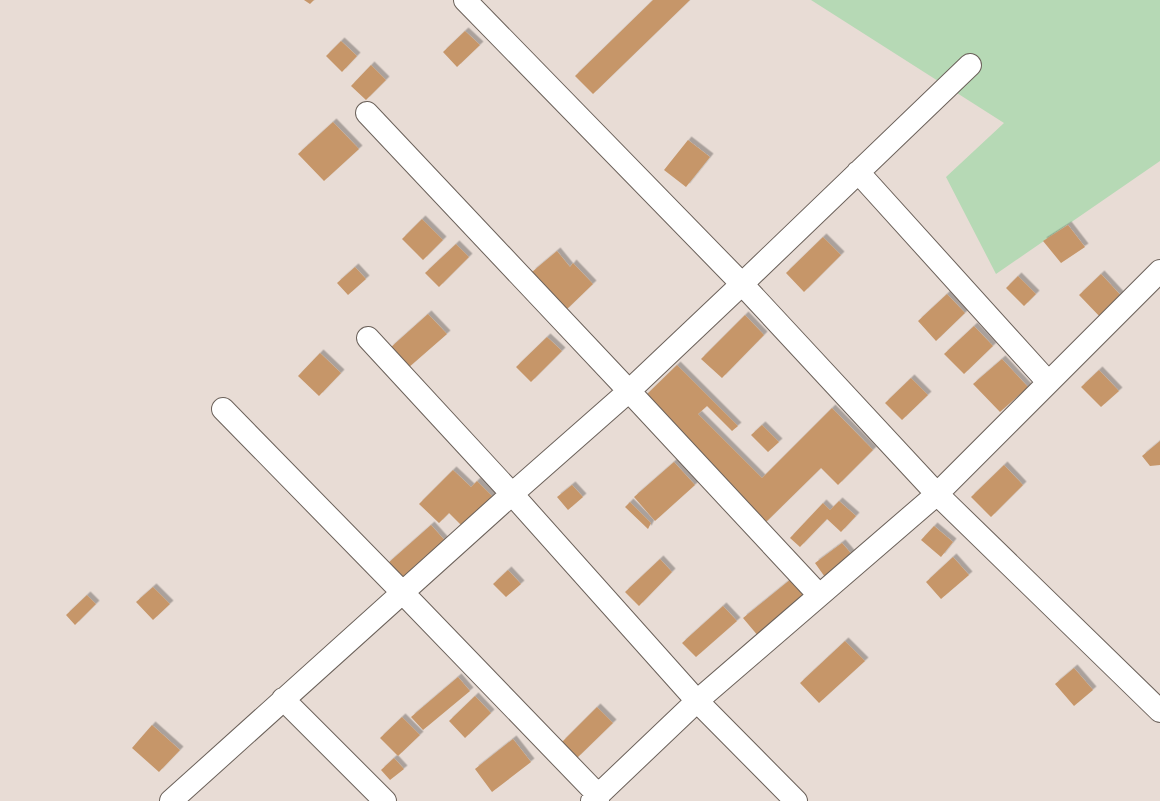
<svg xmlns="http://www.w3.org/2000/svg" width="1160" height="801" viewBox="0 0 1160 801" font-family="'Work Sans',sans-serif">
<style>
.green{fill:#b6d9b5}
.building{fill:#c69669;filter:url(#shadow)}
.lines{fill:none;stroke-linecap:round;stroke-linejoin:round}
.minor-casing{stroke:#6b615a;stroke-width:24}
.minor{stroke:#fff;stroke-width:22}
</style>
<defs>
<filter id="shadow"><feDropShadow dx="3.5" dy="-3.5" stdDeviation="0" flood-color="#0004"/></filter>
</defs>
<rect width="100%" height="100%" fill="#e8dcd5"/>
<path class="green" d="M811,0H1160V161L996,274L946,177L1004,123Z"/>
<path class="building" d="M304,0H314L310,4Z
M653,0H690L593,94L575,76Z
M465,31L480,45L457,67L443,52Z
M341,41L357,56L342,72L326,56Z
M371,65L386,80L366,100L351,86Z
M333,122L359,149L324,181L298,154Z
M688,140L710,157L686,187L664,170Z
M422,219L443,240L423,260L402,239Z
M1068,225L1085,247L1061,263L1043,241Z
M823,237L841,255L804,292L786,273Z
M456,244L469,257L439,287L425,273Z
M557,251L570,267L573,263L593,284L565,311L532,272Z
M355,267L366,279L348,295L337,283Z
M1101,274L1125,300L1103,320L1079,295Z
M1018,276L1036,294L1024,306L1006,288Z
M947,294L965,313L936,341L918,321Z
M428,314L447,334L408,368L390,348Z
M745,315L764,335L722,378L701,359Z
M974,326L993,346L964,374L944,354Z
M547,337L562,351L531,382L516,367Z
M320,353L341,373L319,396L298,376Z
M1002,359L1028,387L1000,412L973,384Z
M677,365L738,426L732,431L707,406L698,414L762,478L832,408L873,450L838,485L821,468L764,524L641,400Z
M1099,370L1119,391L1101,407L1081,387Z
M911,378L928,395L902,420L885,403Z
M762,425L779,442L768,452L751,435Z
M1160,441V465L1150,466L1142,456Z
M674,462L695,485L655,521L634,497Z
M1004,465L1023,485L991,517L971,497Z
M453,470L471,487L477,481L498,502L468,532L449,513L439,523L419,504Z
M572,485L583,497L568,510L557,497Z
M839,501L856,516L841,532L827,519L800,547L790,538L823,503L830,510Z
M630,502L651,523L648,529L625,507Z
M431,525L447,543L404,582L387,564Z
M934,526L953,542L941,557L921,540Z
M842,543L855,558L827,580L815,563Z
M953,557L969,575L941,599L926,582Z
M660,559L672,572L639,606L625,592Z
M508,570L521,584L506,597L493,584Z
M791,579L807,598L759,637L743,618Z
M153,587L170,604L153,620L136,602Z
M87,595L96,604L75,625L66,615Z
M723,606L737,621L696,657L682,643Z
M845,641L865,661L819,703L800,683Z
M1074,668L1093,690L1074,706L1055,684Z
M458,677L470,691L423,730L411,717Z
M475,696L491,713L465,738L449,721Z
M597,707L613,723L577,758L562,742Z
M402,717L420,735L398,756L380,738Z
M152,725L180,750L159,772L132,748Z
M513,739L531,762L492,792L475,769Z
M394,758L404,769L390,780L381,770Z"/>
<g class="lines">
<g class="minor-casing">
<path id="minor" d="M465,0L742,284L937,494L1160,711
M367,113L629,391L819,595
M858,172L1048,382
M368,338L512,494L697,701L796,801
M223,409L403,593L599,796
M283,699L385,801
M171,801L512,494L629,391L742,284L970,65
M592,801L697,701L937,494L1160,271"/>
</g>
<use href="#minor" class="minor"/>
</g>
</svg>
